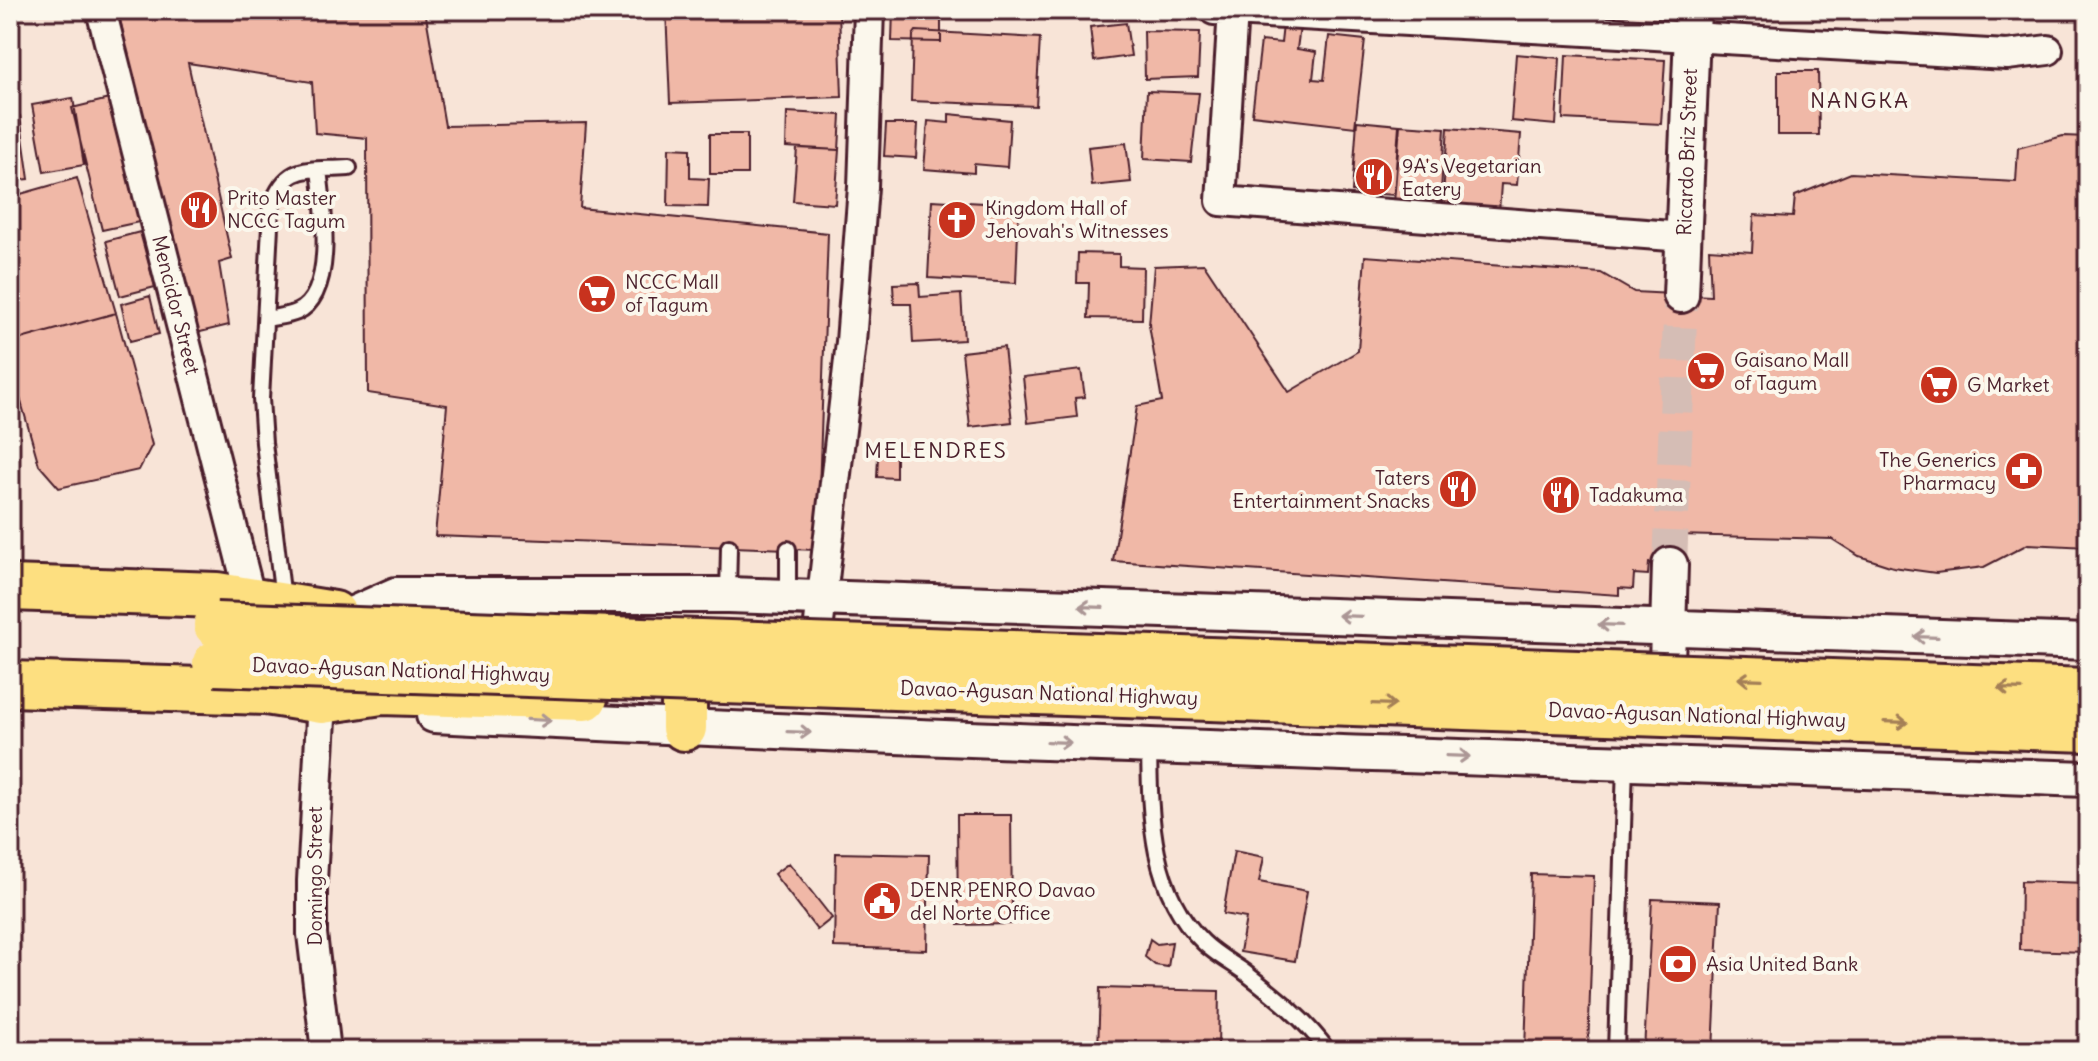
<svg xmlns="http://www.w3.org/2000/svg" width="2098" height="1061" viewBox="0 0 2098 1061" font-family="Delius,sans-serif">
<style>
.building{fill:#f0b8a7;stroke:#4a1f2b;stroke-width:2}
.lines{fill:none;stroke-linecap:round;stroke-linejoin:round}
.tertiary-tunnel{stroke:#d5bdb5;stroke-width:34;stroke-dasharray:34 17;stroke-linecap:butt}
.service-casing{stroke:#4a1f2b;stroke-width:20}
.minor-casing{stroke:#4a1f2b;stroke-width:34}
.tertiary-casing{stroke:#4a1f2b;stroke-width:40}
.trunk-casing{stroke:#4a1f2b;stroke-width:50}
.service{stroke:#fbf7ec;stroke-width:14}
.minor{stroke:#fbf7ec;stroke-width:28}
.tertiary{stroke:#fbf7ec;stroke-width:34}
.trunk{stroke:#fddf80;stroke-width:44}
.trunk-bridge-casing{stroke:#4a1f2b;stroke-width:50;stroke-linecap:butt}
.trunk-bridge{stroke:#fddf80;stroke-width:44}
.oneway{stroke:#ab9695}
.oneway2{stroke:#a47f56}
.labels{text-anchor:middle;stroke-width:8;stroke-linejoin:round;paint-order:stroke}
.street-label{font-size:20px;fill:#4a1f2b;stroke:#fbf7ec}
.poi-label{font-size:20px;fill:#4a1f2b;stroke:#fbf7ec;text-anchor:start}
.neighbourhood-label{font-size:22px;letter-spacing:2px;fill:#4a1f2b;stroke:#fbf7ec}
</style>
<rect width="100%" height="100%" fill="#f8e4d7"/>
<filter id="ink" filterUnits="userSpaceOnUse"><feTurbulence type="fractalNoise" baseFrequency=".0125" numOctaves="2"/><feDisplacementMap in="SourceGraphic" scale="16" xChannelSelector="R" yChannelSelector="G"/><feConvolveMatrix kernelMatrix="1 2 1 2 8 2 1 2 1" color-interpolation-filters="sRGB"/></filter>
<g filter="url(#ink)">
<path class="building" d="M118,10H425L445,126L586,123L580,208L828,233L817,550L435,536L447,405L368,393L367,138L315,133L312,82L188,63L232,259L219,263L229,325L188,335Z
M666,10H839L842,97L670,103Z
M893,10L941,12V42L892,41Z
M977,10H1020V17L977,12Z
M1126,23L1131,56L1094,61L1090,27Z
M1283,25L1300,27L1297,49L1316,52L1313,79L1324,80L1329,36L1365,40L1355,127L1252,115L1261,41L1281,43Z
M916,31L1040,38L1036,106L911,101L913,35Z
M1144,31L1200,32L1198,77L1145,79Z
M1516,54L1560,58L1556,125L1511,121Z
M1566,55L1665,60L1661,124L1563,119Z
M1778,71H1818L1819,135H1778Z
M1147,91L1199,93L1191,162L1144,159Z
M73,98L84,165L44,172L32,105Z
M109,99L139,222L102,230L72,108Z
M787,112L841,115L839,150L786,147Z
M949,114L1010,120L1007,167L974,164V173L924,169L928,121L949,123Z
M20,116L29,179L10,181V118Z
M1357,121L1399,125L1394,195L1352,192Z
M886,124H918L916,158L884,156Z
M1400,125L1445,128L1440,207L1394,203Z
M1448,128L1521,134L1517,185L1501,184L1499,212L1442,208Z
M710,134H747V174H710Z
M2063,136L2088,137V547L2028,544L1984,567L1936,573L1893,567L1859,556L1832,539L1679,535L1677,565L1649,563L1648,575L1634,574L1633,589L1619,588V595L1113,561L1137,406L1162,401L1149,325L1154,266L1204,264L1289,392L1358,351L1365,256L1601,273L1634,292L1711,296L1709,249L1752,252L1754,215L1793,217L1795,196L1851,173L2016,182L2018,148Z
M1126,143L1131,182L1092,186L1088,147Z
M669,148L690,149V178L709,179L708,207L668,206Z
M797,148L839,150L835,204L793,201Z
M77,178L116,313L21,339L10,298V197Z
M932,200L1019,205L1016,283L928,278Z
M140,232L155,287L120,296L106,241Z
M1078,253L1119,254V266L1143,267L1142,319L1088,318L1089,283H1077Z
M919,283L920,297L961,294L964,340L913,343L911,304H894L893,284Z
M150,296L159,334L130,341L121,304Z
M116,313L152,445L139,470L59,488L39,465L10,363V342Z
M1004,347L1012,422L970,427L962,352Z
M1081,370L1085,397L1075,398L1077,417L1028,423L1023,377Z
M878,456L896,457V478L877,477Z
M957,815H1011L1012,924L958,925Z
M1234,851L1264,857L1259,882L1307,891L1295,961L1240,952L1246,918L1223,914Z
M836,853L929,855L927,950L834,947Z
M789,863L832,918L817,930L774,874Z
M1531,874L1594,876L1588,1051H1525Z
M2021,881L2088,883L2086,952L2020,950Z
M1652,899L1720,902L1713,1051H1644Z
M1150,939L1157,944L1172,942L1168,967L1155,965L1145,957Z
M1100,988L1219,991L1218,1051H1098Z"/>
<g class="lines">
<path class="tertiary-tunnel" d="M1670,565L1681,295"/>
<g class="service-casing">
<path id="service" d="M266,319C275,317 288,316 297,312C337,294 323,204 319,170
M788,549V596
M728,594L729,547
M283,599L264,443L261,399L271,207C287,162 307,171 349,168
M1149,746C1150,816 1150,890 1203,942C1214,953 1230,962 1243,971C1273,994 1306,1020 1328,1051
M1616,1051L1625,764"/>
</g>
<g class="minor-casing">
<path id="minor" d="M101,10L251,600
M1214,10L2007,55L2048,50
M1233,10L1221,201L1684,237
M818,632L851,342L863,187L869,10
M322,701L312,881V934L326,1051"/>
</g>
<g class="tertiary-casing">
<path id="tertiary" d="M1681,295L1693,10
M349,616L396,595H728L2088,642
M1667,663L1670,565
M434,715C985,743 1537,759 2088,779"/>
</g>
<g class="trunk-casing">
<path id="trunk" d="M10,588L217,595L334,614
M10,684L266,692L322,701L381,692L585,698
M684,728V700"/>
</g>
<use href="#service" class="service"/>
<use href="#minor" class="minor"/>
<use href="#tertiary" class="tertiary"/>
<use href="#trunk" class="trunk"/>
<g class="trunk-bridge-casing">
<path id="trunk-bridge" d="M216,625L2088,691
M215,663L2088,729"/>
</g>
<use href="#trunk-bridge" class="trunk-bridge"/>
</g>
<defs><path id="oneway-shaft" d="M-6 0H5M1.5-3L5.5 0L1.5 3" fill="none" stroke-width="1.6" stroke-linecap="round" stroke-linejoin="round" transform="scale(2)"/></defs>
<g class="oneway">
<use href="#oneway-shaft" transform="translate(1091 607) rotate(-178)"/>
<use href="#oneway-shaft" transform="translate(1350 616) rotate(-178)"/>
<use href="#oneway-shaft" transform="translate(1610 625) rotate(-178)"/>
<use href="#oneway-shaft" transform="translate(1926 637) rotate(-178)"/>
<use href="#oneway-shaft" transform="translate(539 720) rotate(3)"/>
<use href="#oneway-shaft" transform="translate(799 732) rotate(2)"/>
<use href="#oneway-shaft" transform="translate(1059 742) rotate(2)"/>
<use href="#oneway-shaft" transform="translate(1458 756) rotate(2)"/>
</g>
<g class="oneway2">
<use href="#oneway-shaft" transform="translate(1750 679) rotate(-178)"/>
<use href="#oneway-shaft" transform="translate(2010 689) rotate(-178)"/>
<use href="#oneway-shaft" transform="translate(1384 704) rotate(2)"/>
<use href="#oneway-shaft" transform="translate(1896 722) rotate(2)"/>
</g>
</g>
<defs>
<g id="restaurant-disc" transform="scale(2)"><circle r="9.5" fill="#c8321e" stroke="#fbf7ec"/><path d="M-5-6h1v4h1v-4h1v4h1v-4h1v5L-1.5 .5V6h-2V.5L-5-1ZM5-6V6H3V1.5H1.5Q1.5-4 5-6Z" fill="#fff"/></g>
<g id="church-disc" transform="scale(2)"><circle r="9.5" fill="#c8321e" stroke="#fbf7ec"/><path d="M-1.2-6h2.4v3.5h3.3v2.4h-3.3V6h-2.4V-.1h-3.3v-2.4h3.3Z" fill="#fff"/></g>
<g id="supermarket-disc" transform="scale(2)"><circle r="9.5" fill="#c8321e" stroke="#fbf7ec"/><path d="M-6-5.5h2.5l.6 2H6L4.5 2H-2.5L-4.4-4H-6ZM-1.5 3.2a1.3 1.3 0 1 0 .1 0ZM3 3.2a1.3 1.3 0 1 0 .1 0Z" fill="#fff"/></g>
<g id="pharmacy-disc" transform="scale(2)"><circle r="9.5" fill="#c8321e" stroke="#fbf7ec"/><path d="M-2-6h4v4h4v4h-4v4h-4v-4h-4v-4h4Z" fill="#fff"/></g>
<g id="civic-disc" transform="scale(2)"><circle r="9.5" fill="#c8321e" stroke="#fbf7ec"/><path d="M-.6-6.5H3V-4.5H.6V-3L4-1V1h2V6H-6V1h2V-1L-.6-3ZM-1.2 2.5V6h2.4V2.5Z" fill="#fff"/></g>
<g id="bank-disc" transform="scale(2)"><circle r="9.5" fill="#c8321e" stroke="#fbf7ec"/><path d="M-6-4H6V4H-6ZM0-2.3a2.3 2.3 0 1 0 0 4.6a2.3 2.3 0 1 0 0-4.6Z" fill="#fff"/></g>
</defs>
<g fill-rule="evenodd">
<use href="#restaurant-disc" x="1374" y="177"/>
<use href="#restaurant-disc" x="199" y="210"/>
<use href="#church-disc" x="957" y="220"/>
<use href="#supermarket-disc" x="597" y="294"/>
<use href="#supermarket-disc" x="1706" y="371"/>
<use href="#supermarket-disc" x="1939" y="385"/>
<use href="#pharmacy-disc" x="2024" y="471"/>
<use href="#restaurant-disc" x="1458" y="489"/>
<use href="#restaurant-disc" x="1561" y="495"/>
<use href="#civic-disc" x="882" y="901"/>
<use href="#bank-disc" x="1678" y="964"/>
</g>
<g class="labels">
<g class="street-label">
<text transform="translate(1687 152) rotate(-88)" y="7">Ricardo Briz Street</text>
<text transform="translate(176 305) rotate(76)" y="7">Mencidor Street</text>
<text transform="translate(401 670) rotate(2)" y="7">Davao-Agusan National Highway</text>
<text transform="translate(1049 693) rotate(2)" y="7">Davao-Agusan National Highway</text>
<text transform="translate(1697 715) rotate(2)" y="7">Davao-Agusan National Highway</text>
<text transform="translate(315 876) rotate(-90)" y="7">Domingo Street</text>
</g>
<g class="poi-label">
<text x="1402" y="173">9A's Vegetarian<tspan x="1402" dy="23">Eatery</tspan></text>
<text x="227" y="205">Prito Master<tspan x="227" dy="23">NCCC Tagum</tspan></text>
<text x="985" y="215">Kingdom Hall of<tspan x="985" dy="23">Jehovah's Witnesses</tspan></text>
<text x="625" y="289">NCCC Mall<tspan x="625" dy="23">of Tagum</tspan></text>
<text x="1734" y="367">Gaisano Mall<tspan x="1734" dy="23">of Tagum</tspan></text>
<text x="1967" y="392">G Market</text>
<text x="1996" y="467" text-anchor="end">The Generics<tspan x="1996" dy="23">Pharmacy</tspan></text>
<text x="1430" y="485" text-anchor="end">Taters<tspan x="1430" dy="23">Entertainment Snacks</tspan></text>
<text x="1589" y="502">Tadakuma</text>
<text x="910" y="897">DENR PENRO Davao<tspan x="910" dy="23">del Norte Office</tspan></text>
<text x="1706" y="971">Asia United Bank</text>
</g>
<g class="neighbourhood-label">
<text x="1860" y="108">NANGKA</text>
<text x="936" y="458">MELENDRES</text>
</g>
</g>
<rect width="2098" height="1061" fill="none" stroke="#fbf7ec" stroke-width="40"/>
<rect x="20" y="20" width="2058" height="1021" fill="none" stroke="#4a1f2b" stroke-width="3" filter="url(#ink)"/>
</svg>
